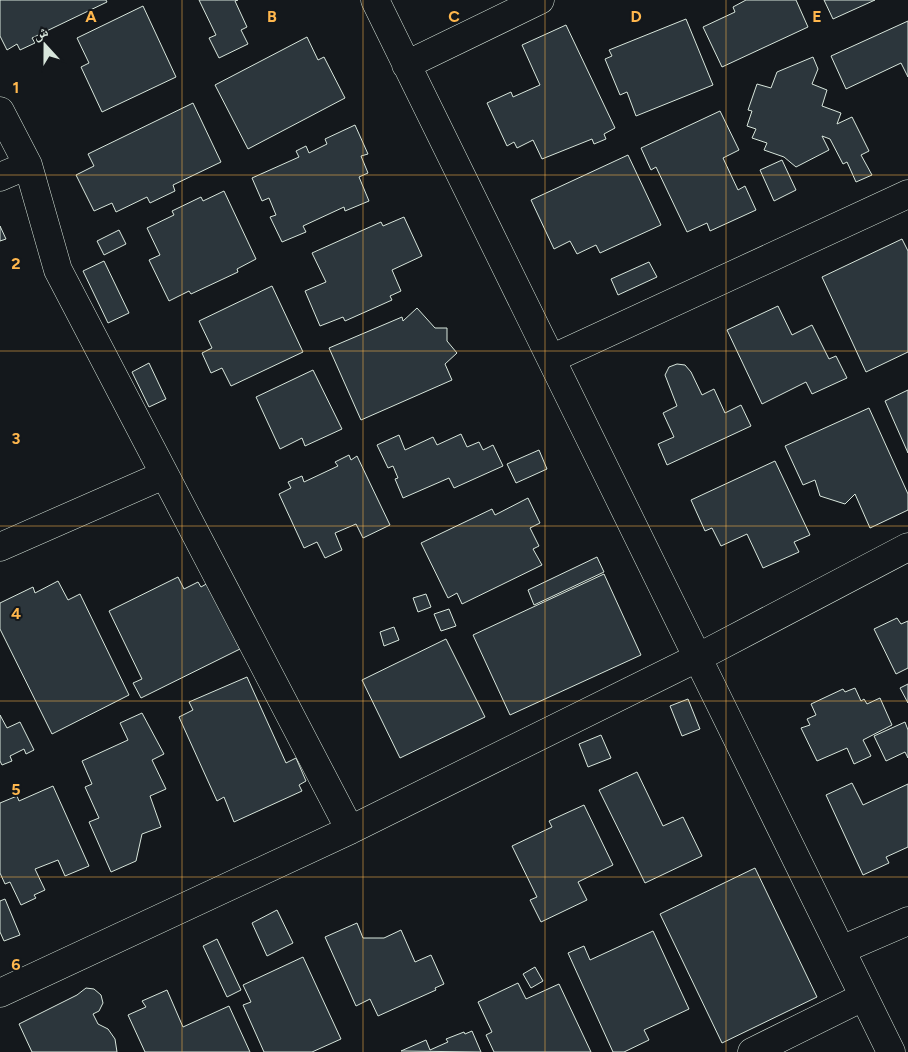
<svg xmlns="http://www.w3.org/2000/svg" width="908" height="1052" viewBox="0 0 908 1052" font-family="Figtree,'Noto Naskh Arabic',sans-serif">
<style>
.building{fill:#2c363c;stroke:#d8e6dc}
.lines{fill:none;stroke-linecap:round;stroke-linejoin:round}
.minor-casing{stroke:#d8e6dc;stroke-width:29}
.minor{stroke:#14181c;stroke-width:28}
.grid{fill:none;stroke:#ffb74d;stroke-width:1;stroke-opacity:0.55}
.grid-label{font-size:16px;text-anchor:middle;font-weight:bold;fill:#ffb74d;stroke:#14181c;stroke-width:4;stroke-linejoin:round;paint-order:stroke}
</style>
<rect width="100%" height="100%" fill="#14181c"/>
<path class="building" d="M0,0H106L107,2L32,38L35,43L20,50L17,44L7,50L0,36Z
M199,0H238L235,1L247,27L241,30L248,44L219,58L209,38L216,35Z
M746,0H796L808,27L722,67L703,27L735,12L733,7Z
M824,0H875L833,19Z
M143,6L176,77L102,112L81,67L89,63L77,38Z
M686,19L713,85L636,116L627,92L620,95L605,59L612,56L609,50Z
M908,21V77L901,63L846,89L831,56Z
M566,25L615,128L604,134L606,139L594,144L592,139L542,159L533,140L517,148L514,142L507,146L487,103L511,92L513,97L540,85L522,45Z
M307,37L318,60L324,57L345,98L248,149L215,85Z
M813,57L818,69L812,84L827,90L822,106L841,113L837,124L852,117L869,151L861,155L872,175L856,182L847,162L843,164L830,139L822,136L829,150L796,167L784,157L764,150L767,143L752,138L756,129L747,126L752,111L748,110L757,84L771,88L777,72Z
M193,103L221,162L173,185L175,191L150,203L147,197L116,212L112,203L94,211L76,175L94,166L88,154Z
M720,111L739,150L723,158L738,190L745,186L756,210L710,231L707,223L687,232L656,167L651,170L641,148Z
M355,125L368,154L361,156L368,173L359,177L369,201L345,211L344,207L303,226L306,232L282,242L270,217L276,215L269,198L262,201L252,178L299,157L296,151L306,146L309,153L327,144L325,139Z
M628,155L661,225L600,253L596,245L577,254L570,241L554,249L531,200Z
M782,160L796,190L774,201L760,170Z
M224,191L256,259L237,269L238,272L191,294L189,291L169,301L149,260L160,255L147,228L174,215L172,211L201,197L203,201Z
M404,217L422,256L392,270L401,291L390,296L392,300L345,321L343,317L320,326L305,291L326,282L312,253L381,222L383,226Z
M0,226L6,239L0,241Z
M119,230L126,244L104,255L97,241Z
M902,239L908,251V352L866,372L822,277Z
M104,261L129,313L108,323L83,271Z
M649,262L657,277L618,295L611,279Z
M272,286L303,352L231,386L222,368L211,373L202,353L212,348L199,321Z
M778,306L792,335L812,325L829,359L836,356L847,378L812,394L806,382L762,404L727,330Z
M417,308L435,328H447V341L457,353L445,364L452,380L361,420L329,348L402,317L403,321Z
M149,363L166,399L149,407L132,372Z
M677,364L685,365L691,372L702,395L714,389L725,413L741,405L751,426L667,465L658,444L674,437L663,413L677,406L665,375L669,367Z
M313,370L342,429L305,446L302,438L280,449L256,397Z
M908,390V453L885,401Z
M869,408L908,494V510L870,528L855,494L845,504L820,496L815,480L803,485L785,446Z
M461,434L467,447L479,442L483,450L493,445L503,466L454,488L449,478L403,498L395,479L398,478L393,466L388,468L377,445L399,435L405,450L433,437L437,445Z
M539,450L547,469L516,483L507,464Z
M349,455L351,460L357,456L390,525L363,538L356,524L335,533L342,550L325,558L317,542L304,548L279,494L291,488L288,482L302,476L304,482L338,466L335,462Z
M775,461L810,535L794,542L799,552L763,568L747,534L721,546L712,528L705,531L691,500Z
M528,498L540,523L530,528L539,546L533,549L542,565L462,604L457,593L448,598L421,543L492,509L495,515Z
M597,557L604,572L534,605L528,590Z
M604,574L641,655L510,715L473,635Z
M178,577L184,589L198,582L201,587L208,583L240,649L141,698L133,683L142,679L109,611Z
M58,581L68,600L80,594L129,695L52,734L0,629V603L33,587L35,593Z
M426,594L431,607L418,612L413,598Z
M449,609L456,626L441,631L434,614Z
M897,618L901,624L908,621V668L896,674L874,629Z
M394,627L399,640L384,646L380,632Z
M446,639L485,717L400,758L362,680Z
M247,677L286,763L296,758L306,781L299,785L302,791L234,822L224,797L217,801L179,717L193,710L189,702Z
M908,684V703L900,688Z
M855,688L861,701L864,699L867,704L880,698L892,725L863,740L871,756L854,764L847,748L817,761L801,728L810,725L807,719L816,715L811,704L843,689L845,692Z
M688,699L700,729L682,736L670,706Z
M142,713L164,754L152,760L166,789L150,796L161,827L142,834L136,861L111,872L89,822L99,818L85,787L92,784L82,761L128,740L120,723Z
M0,715L7,728L20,722L34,750L26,754L24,749L10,756L12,761L2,765L0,761Z
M905,722L908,730V758L905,752L886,761L874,736Z
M601,735L611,758L588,767L579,744Z
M637,772L663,826L683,817L702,856L645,883L599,790Z
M852,783L863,805L908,784V847L886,857L889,863L863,875L826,795Z
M53,786L89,866L65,876L58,860L35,869L45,890L34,895L36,898L21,905L10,882L5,884L0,873V803L17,796L19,801Z
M584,805L613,865L578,882L587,900L541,922L530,900L537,897L512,846L552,827L549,821Z
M755,868L817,997L722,1043L660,914Z
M5,899L20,935L4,941L0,932V901Z
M277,910L293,943L267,956L252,923Z
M357,923L363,938H384L401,930L415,962L431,955L444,984L435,988L436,990L378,1016L370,999L356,1006L325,937Z
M653,931L689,1009L644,1030L649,1040L624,1052H613L568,953L584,946L590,960Z
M217,939L241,990L227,997L203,946Z
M303,957L341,1039L312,1052H264L243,1005L251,1002L243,985Z
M535,967L543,981L531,988L523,974Z
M518,983L526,999L559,984L591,1052H494L486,1035L492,1032L478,1002Z
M86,988L94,989L101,995L103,1003L99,1011L93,1014L98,1024L108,1029L115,1039L117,1052H32L19,1024L77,995Z
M167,990L183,1027L229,1006L250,1052H145L128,1015L146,1007L142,1001Z
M472,1031L481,1052L401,1051L426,1040L430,1050L448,1042L446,1039L464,1032L465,1034Z"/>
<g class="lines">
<g class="minor-casing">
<path id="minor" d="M375,0L891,1052
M406,65L540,0
M0,111L28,165L58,270L350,830
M0,177L28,165
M551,359L908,194
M0,547L164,475
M841,950L908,921
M0,993L350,830L697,658L908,547
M752,1052L863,997"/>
</g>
<use href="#minor" class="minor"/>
</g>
<path class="grid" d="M182,0V1052M363,0V1052M545,0V1052M726,0V1052M0,175H908M0,351H908M0,526H908M0,701H908M0,877H908"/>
<g class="grid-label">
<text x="91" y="22">A</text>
<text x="272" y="22">B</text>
<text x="454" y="22">C</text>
<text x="636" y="22">D</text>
<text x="817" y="22">E</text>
<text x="16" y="93">1</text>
<text x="16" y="269">2</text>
<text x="16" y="444">3</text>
<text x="16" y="619">4</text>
<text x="16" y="795">5</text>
<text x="16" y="970">6</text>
</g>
<g transform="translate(45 45) rotate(339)" stroke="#14181c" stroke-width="4" paint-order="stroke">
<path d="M0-4L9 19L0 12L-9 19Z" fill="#d8e6dc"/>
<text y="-8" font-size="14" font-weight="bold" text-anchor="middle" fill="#d8e6dc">ش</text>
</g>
</svg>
